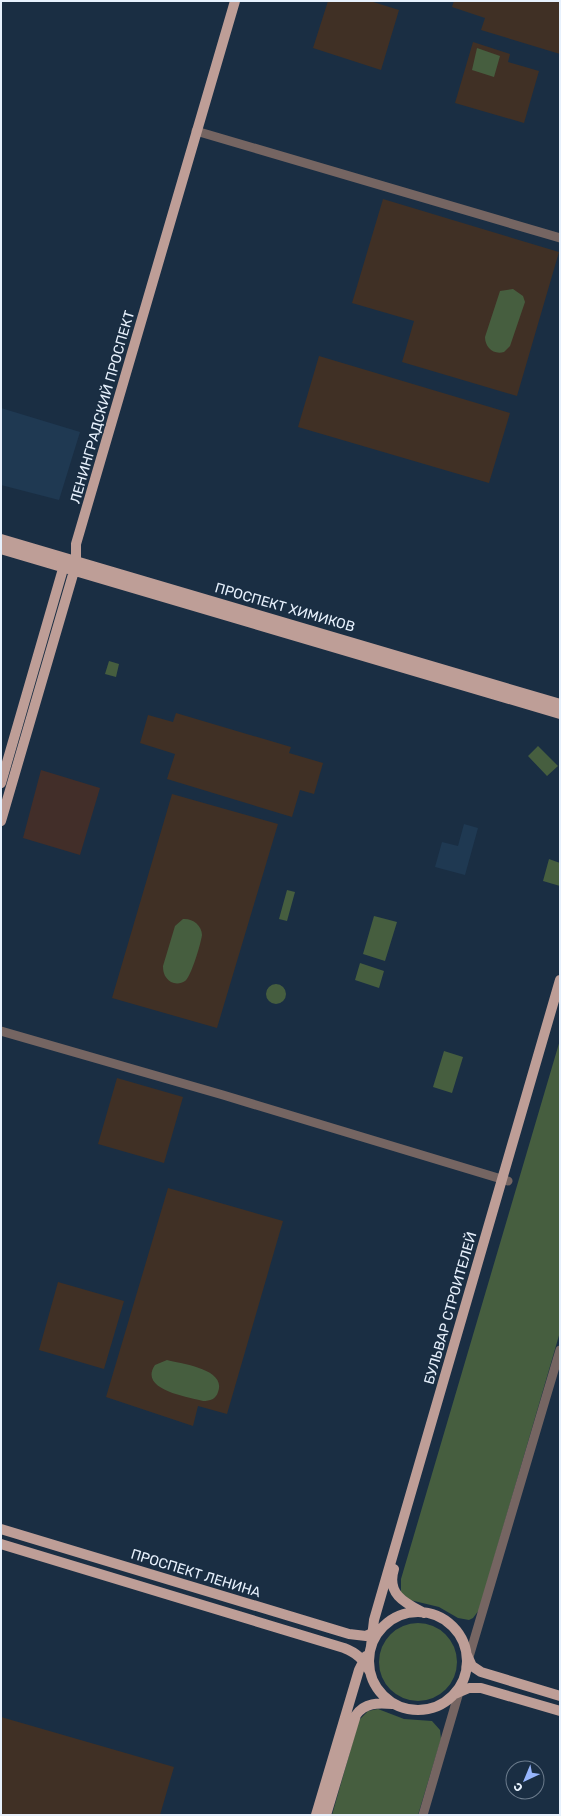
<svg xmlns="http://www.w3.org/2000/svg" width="561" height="1816" viewBox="0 0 561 1816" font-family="Rubik,sans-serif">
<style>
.built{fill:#1f3952}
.industrial{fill:#422e29}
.education{fill:#403025}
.green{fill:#465e3f}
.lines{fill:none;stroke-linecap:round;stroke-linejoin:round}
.minor{stroke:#756562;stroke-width:9}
.major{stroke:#be9e97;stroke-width:10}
.labels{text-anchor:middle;stroke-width:3;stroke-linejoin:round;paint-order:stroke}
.street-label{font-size:14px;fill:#e7f1fd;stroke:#1a2e43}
</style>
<rect width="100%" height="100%" fill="#1a2e43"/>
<path class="built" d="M1,408L80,432L59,500L1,485Z
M464,824L478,828L465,875L435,867L442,842L458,846Z"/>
<path class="industrial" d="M41,770L100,788L80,855L23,838Z"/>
<path class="education" d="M328,1H370L399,10L381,70L313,48Z
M454,1H560V54L481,30L485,18L452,7Z
M473,42L510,54L508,62L539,71L524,123L455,103Z
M383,199L559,252L517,396L402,362L414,321L352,303Z
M319,356L510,413L489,483L298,427Z
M176,713L291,747L289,753L323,763L314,794L300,790L292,817L167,779L175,754L140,743L148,715L173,722Z
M172,794L278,824L217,1028L112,998Z
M117,1078L183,1097L164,1163L98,1144Z
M168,1188L283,1221L227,1414L198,1406L193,1426L106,1397Z
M58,1282L124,1301L104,1369L39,1350Z
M1,1717L174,1767L160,1815H1Z"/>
<path class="green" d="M477,48L500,56L494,77L472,70Z
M513,289L523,296L525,302L510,346L504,352C493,355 485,347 485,337L500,291Z
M109,661L119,664L116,677L105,674Z
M538,746L558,766L547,776L528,756Z
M549,859L560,863V886L543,881Z
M287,890L295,892L287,921L279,919Z
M374,916L397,922L385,961L363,954Z
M183,919C192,918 202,925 202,935C201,943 191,977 185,981C181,984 175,984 171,982C165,978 163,973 163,966L175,926Z
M360,963L384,971L379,988L355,980Z
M266 994a10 10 0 1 1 20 0a10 10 0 1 1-20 0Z
M560,1040V1332L479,1610L473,1618L469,1620L458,1618L439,1607L410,1600L401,1593V1579Z
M444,1051L463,1057L452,1093L433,1087Z
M167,1360C182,1364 227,1369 218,1392C216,1399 210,1401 203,1401C188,1397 138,1390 155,1365Z
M379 1662a39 39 0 1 1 78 0a39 39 0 1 1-78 0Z
M378,1709L404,1719L432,1721L440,1730L441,1739L418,1815H332L359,1720L368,1711Z"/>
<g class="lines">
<path class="minor" d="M196,131L560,238
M1,1031L223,1095L508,1181
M466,1667L560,1350
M423,1815L462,1682"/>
<path class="major" d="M1,539L560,704
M1,549L560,714
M1,783L65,562
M1,821L74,571L76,561V544L235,1
M1,1529L349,1634L366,1636L382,1628
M1,1544L344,1648C357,1653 363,1659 370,1672
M394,1569C386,1594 405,1603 424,1613
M369 1661a49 49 0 1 1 98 0a49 49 0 1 1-98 0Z
M371,1646L374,1620L387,1575L560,980
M467,1655L472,1666L481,1672L560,1696
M455,1694L469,1688H481L560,1711
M316,1815L359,1670L366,1656
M326,1815L356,1715C365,1702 378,1703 393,1704"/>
</g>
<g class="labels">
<g class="street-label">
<text transform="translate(102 407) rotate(-74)" y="5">ЛЕНИНГРАДСКИЙ ПРОСПЕКТ</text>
<text transform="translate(285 607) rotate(16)" y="5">ПРОСПЕКТ ХИМИКОВ</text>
<text transform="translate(450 1308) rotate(-74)" y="5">БУЛЬВАР СТРОИТЕЛЕЙ</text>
<text transform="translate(196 1573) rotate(17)" y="5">ПРОСПЕКТ ЛЕНИНА</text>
</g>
</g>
<rect width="561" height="1816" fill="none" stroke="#e7f1fd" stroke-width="4"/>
<g transform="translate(525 1780) rotate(224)"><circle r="19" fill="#1a2e43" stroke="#6c7c8d"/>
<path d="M0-3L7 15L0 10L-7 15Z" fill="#97b6fd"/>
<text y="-6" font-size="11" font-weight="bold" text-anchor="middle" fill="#e7f1fd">С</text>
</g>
</svg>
